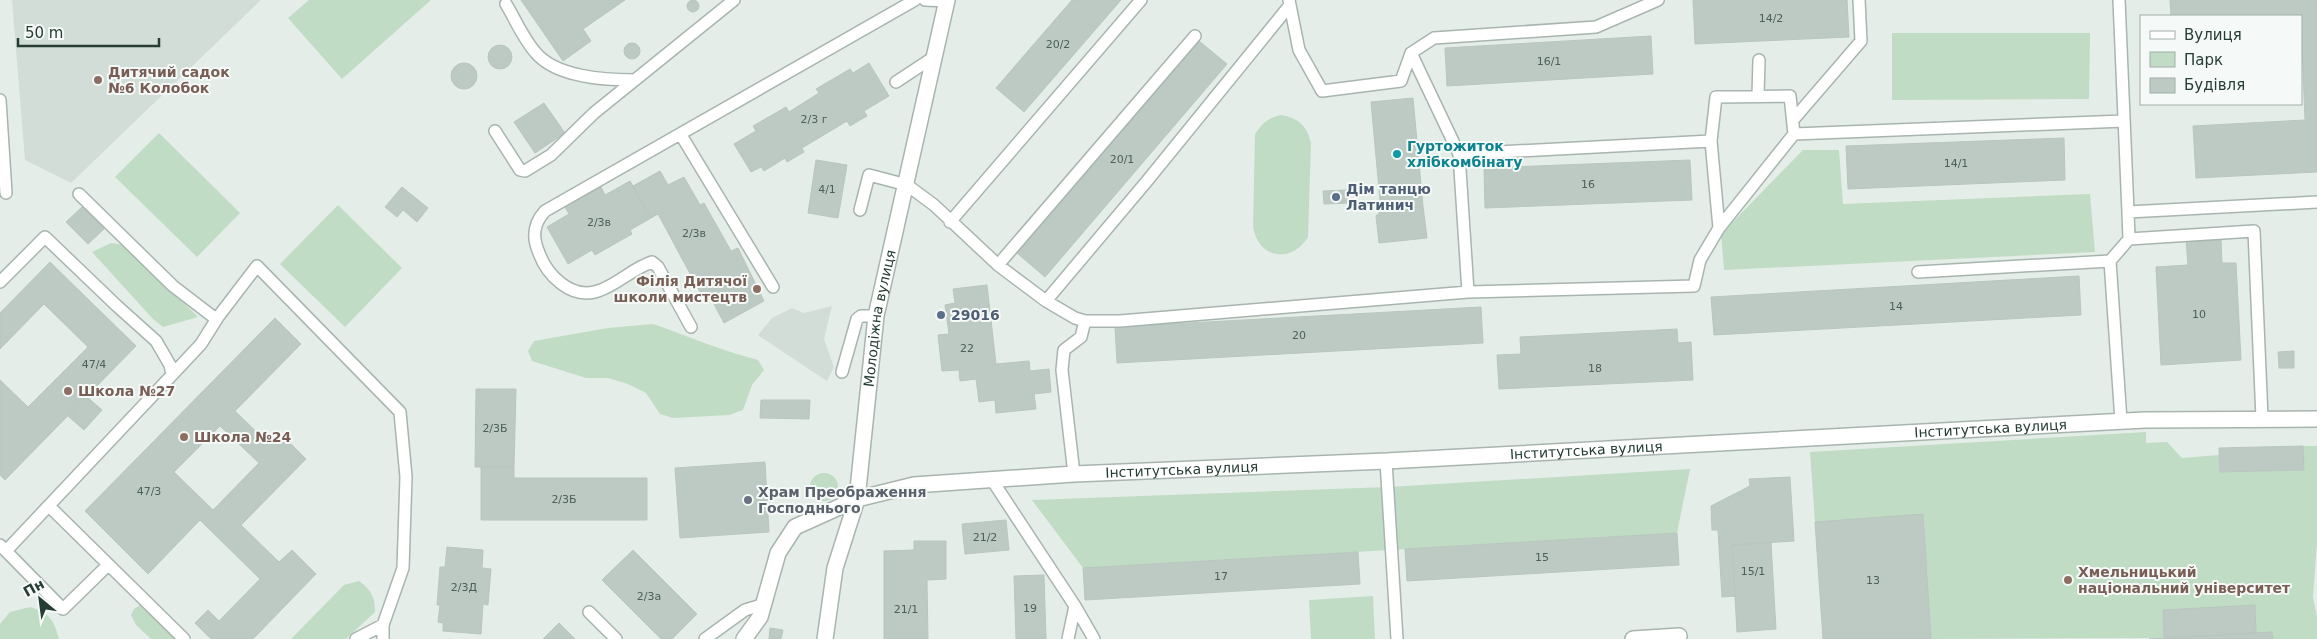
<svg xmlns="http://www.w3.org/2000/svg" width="2317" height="639" viewBox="0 0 2317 639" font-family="'DejaVu Sans',sans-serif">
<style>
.built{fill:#d3ddd7}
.green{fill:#c0dcc4}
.building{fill:#bdcac4;stroke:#b8c6be;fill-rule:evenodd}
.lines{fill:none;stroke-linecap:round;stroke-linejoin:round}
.service-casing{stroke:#a8b5ae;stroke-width:14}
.minor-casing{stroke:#a8b5ae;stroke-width:18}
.tertiary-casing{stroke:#a8b5ae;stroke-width:18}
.service{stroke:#fff;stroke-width:11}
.minor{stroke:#fff;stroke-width:15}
.tertiary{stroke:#fff;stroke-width:15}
.education-dot{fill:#8d6e63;stroke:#f5f9f7;stroke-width:2}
.culture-dot{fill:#0f9aa8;stroke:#f5f9f7;stroke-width:2}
.service-dot{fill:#5c6f8a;stroke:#f5f9f7;stroke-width:2}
.worship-dot{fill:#6b7280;stroke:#f5f9f7;stroke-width:2}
.labels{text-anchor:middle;stroke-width:4;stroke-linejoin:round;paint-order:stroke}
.number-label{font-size:11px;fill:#4b6058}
.education-label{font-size:14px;font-weight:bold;fill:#785e54;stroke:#f5f9f7;text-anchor:start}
.culture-label{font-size:14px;font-weight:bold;fill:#0d838f;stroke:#f5f9f7;text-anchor:start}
.service-label{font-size:14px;font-weight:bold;fill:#4e5e75;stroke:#f5f9f7;text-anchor:start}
.street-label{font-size:14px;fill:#253d34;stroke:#f5f9f7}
.worship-label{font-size:14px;font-weight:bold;fill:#5b616d;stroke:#f5f9f7;text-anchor:start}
</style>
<rect width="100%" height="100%" fill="#e5ede8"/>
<path class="built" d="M12,0H261L71,183L25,160Z
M832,306L824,339L834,367L827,381L758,335L772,318L792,308L804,313Z"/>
<path class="green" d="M309,0H431L342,79L288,18Z
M1892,33H2090L2089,99L1892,100Z
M1281,115C1298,118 1307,125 1311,143L1308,237C1291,264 1259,259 1253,227L1255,134C1262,123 1268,118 1281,115Z
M159,133L240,213L197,257L115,177Z
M1803,150H1839L1843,204L2090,194L2095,252L1724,270L1721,234Z
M338,205L402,268L345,327L280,264Z
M111,243L126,245L198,317L163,327L153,319L92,252Z
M653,324C688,336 722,351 758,360L764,370L752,385L743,410L729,415L673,418L660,414L646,393L628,384L608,378H586L532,361L528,351L534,341L608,328Z
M2146,432V443L2167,442L2182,458L2219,455L2220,472L2304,470L2303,446H2317V543L2313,597L2317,617V639H2273L2272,632L2256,633L2255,606L2163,610L2164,638L1931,639L1923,515L1815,522L1810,452Z
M1690,469L1677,533L1083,568L1032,500L1388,487Z
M810 487a14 14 0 1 1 28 0a14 14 0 1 1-28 0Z
M359,581C371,590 375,596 375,612L346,639H291L344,585Z
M1373,596L1375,639H1311L1309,600Z
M140,605L146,609L179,639H151L136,625L131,615L134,609Z
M30,607C49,612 54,620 59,639H0V624L10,612Z"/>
<path class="building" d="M687 6a6 6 0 1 1 12 0a6 6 0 1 1-12 0Z
M521,0H625L583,29L591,41L563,61Z
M1072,0H1121L1024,112L996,88Z
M1693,0H1847L1849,37L1695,44Z
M2170,0H2317V172L2196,178L2193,126L2305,120L2301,16H2171Z
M1651,36L1653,74L1447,86L1445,48Z
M1199,41L1227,64L1045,277L1017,253Z
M624 51a8 8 0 1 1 16 0a8 8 0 1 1-16 0Z
M488 57a12 12 0 1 1 24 0a12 12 0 1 1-24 0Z
M451 76a13 13 0 1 1 26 0a13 13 0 1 1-26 0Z
M869,63L889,96L864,111L867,116L850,126L847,121L802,148L804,152L787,162L785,158L764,171L761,167L751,172L734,144L756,131L753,126L786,107L789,112L819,93L816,89L850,69L853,73Z
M1413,98L1423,206L1381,211L1371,102Z
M544,103L565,133L535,153L514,122Z
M2064,138L2065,180L1848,189L1846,146Z
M816,160L847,165L838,218L808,213Z
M1690,160L1692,200L1485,208L1484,168Z
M660,171L668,185L684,177L700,205L704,203L731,251L738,248L764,301L724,323L707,291L701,294L658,214L651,218L633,186Z
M630,181L651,218L630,230L632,234L595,255L592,250L568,264L547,227L569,214L565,207L601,187L605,195Z
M402,187L428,208L417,222L403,210L397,217L385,207Z
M1347,190L1348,203L1324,204L1323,191Z
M1423,206L1427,238L1379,243L1376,216L1381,211Z
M82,207L104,229L88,244L66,222Z
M2221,239L2222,263H2236L2241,360L2161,365L2156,267L2188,265L2186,240Z
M50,262L136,346L5,480L0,475V380L28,407L88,347L44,304L0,349V313Z
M2079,276L2081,315L1714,335L1711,297Z
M987,285L996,364L1029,361L1030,371L1049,369L1051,392L1034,394L1036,409L996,413L995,400L979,402L976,379L960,381L959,370L942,371L938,335L949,334L945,305L955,303L953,289Z
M1481,307L1483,343L1117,363L1115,327Z
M275,318L301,344L235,411L270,445L281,434L306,459L241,525L279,562L292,550L316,574L253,639H211L195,623L208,610L219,621L260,579L200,520L148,574L85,511ZM220,426L259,463L213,510L174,472Z
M1677,329L1678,343L1691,342L1693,380L1499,389L1497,355L1521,354L1520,337Z
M2294,351V368H2279L2278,352Z
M476,389H516L514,467H475Z
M86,396L102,410L84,430L68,416Z
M761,400H810L809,419L760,418Z
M2303,446L2304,470L2220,472L2219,448Z
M765,462L769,532L680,538L675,468Z
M481,467H514V478H647V520H481Z
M1790,477L1794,541L1732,545L1735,596L1722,597L1718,530H1712L1711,506L1750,486L1749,479Z
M1923,514L1931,639H1823L1815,522Z
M1006,520L1009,550L965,554L962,524Z
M1677,533L1679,565L1407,581L1405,549Z
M914,541H946V579L927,580L928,639H884V551L914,550Z
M1771,543L1776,629L1737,632L1732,545Z
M447,547L483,550L482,568L491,569L488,605L483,604L481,634L443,631V623L438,622L440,605H437L440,567H445Z
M633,550L697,614L672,639H661L602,580Z
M1358,552L1360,584L1085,600L1083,568Z
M1044,575L1046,639H1016L1014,576Z
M2255,605L2256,633L2164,638L2163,610Z
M559,623L575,639H543Z
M770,628L783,630L781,639H769Z
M2272,632L2273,639H2149L2256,633Z"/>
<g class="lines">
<g class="service-casing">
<path id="service" d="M925,0L947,1
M1289,0L1299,50L1322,91L1401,81L1411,53L1434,38L1596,27L1658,0
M2119,0L2128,212
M506,4C515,19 524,40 536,53C556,77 606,80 634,80
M1411,53L1459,154
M896,82L934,57
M1758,96L1759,60
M0,100L6,193
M1793,120L1861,41L1859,0
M495,131L520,170L525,171L551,155L594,113L734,0
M681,135L773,287
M1711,141L1716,97L1790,96L1794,134
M79,194L173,286L216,319
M860,210L869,175L907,185L934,205L998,265L1046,301L1075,318L1085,321H1120L1468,292L1694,286L1700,260L1719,228L1711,141L1459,154L1468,292
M950,222L1141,0
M1719,228L1794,134L2124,121
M2129,239L2254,231L2262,418
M998,265L1195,36
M1918,272L2110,261
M0,282L45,237L117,306L156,341L170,365L172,375L6,551
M1046,301L1147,181L1290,5
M691,327L658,267L652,262C633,268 617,285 598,291C571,300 547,275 539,253C532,237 533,224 545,211L915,0
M842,372L857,319L861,316H876
M172,375L201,344L218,317L257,266L400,412L406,477L403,568L383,625V639
M2121,421L2110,261L2129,239L2128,212L2317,202
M1386,461L1397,639
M1074,474L1062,370L1064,350L1081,337L1085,321
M992,480L1075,606L1094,639
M50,507L184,639
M0,545L63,609L108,565
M589,612L616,639
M356,639L383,625
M705,639L745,610L765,604
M1068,639L1075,606"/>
</g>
<g class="minor-casing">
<g id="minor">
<path id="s1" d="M744,639L760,617L778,553L795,527L857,499L876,316L947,0"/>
<path d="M1633,639L1679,636"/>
</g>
</g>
<g class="tertiary-casing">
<g id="tertiary">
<path id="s2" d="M825,639L835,568L857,499L914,485L1074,474L1386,461L2145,420L2317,419"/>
</g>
</g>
<use href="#service" class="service"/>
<use href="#minor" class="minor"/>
<use href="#tertiary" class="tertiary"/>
</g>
<g class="education-dot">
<circle cx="98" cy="80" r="5"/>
<circle cx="757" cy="289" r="5"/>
<circle cx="68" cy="391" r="5"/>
<circle cx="184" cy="437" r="5"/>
<circle cx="2068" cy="580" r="5"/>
</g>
<circle class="culture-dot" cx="1397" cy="154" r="5"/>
<g class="service-dot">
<circle cx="1336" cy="197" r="5"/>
<circle cx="941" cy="315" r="5"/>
</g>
<circle class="worship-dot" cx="748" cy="500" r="5"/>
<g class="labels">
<g class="number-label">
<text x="1771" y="22">14/2</text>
<text x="1058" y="48">20/2</text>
<text x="1549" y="65">16/1</text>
<text x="814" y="123">2/3 г</text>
<text x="1122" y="163">20/1</text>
<text x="1956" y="167">14/1</text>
<text x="1588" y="188">16</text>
<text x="827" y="193">4/1</text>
<text x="599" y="226">2/3в</text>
<text x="694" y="237">2/3в</text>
<text x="1896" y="310">14</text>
<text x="2199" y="318">10</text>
<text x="1299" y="339">20</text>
<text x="967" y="352">22</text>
<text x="94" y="368">47/4</text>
<text x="1595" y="372">18</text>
<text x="495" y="432">2/3Б</text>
<text x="149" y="495">47/3</text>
<text x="564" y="503">2/3Б</text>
<text x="985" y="541">21/2</text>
<text x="1542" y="561">15</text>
<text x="1753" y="575">15/1</text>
<text x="1221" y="580">17</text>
<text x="1873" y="584">13</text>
<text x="464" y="591">2/3Д</text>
<text x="649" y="600">2/3а</text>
<text x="1030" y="612">19</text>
<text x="906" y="613">21/1</text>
</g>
<g class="education-label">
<text x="108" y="77">Дитячий садок<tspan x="108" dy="16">№6 Колобок</tspan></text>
<text x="747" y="286" text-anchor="end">Філія Дитячої<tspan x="747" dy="16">школи мистецтв</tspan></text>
<text x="78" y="396">Школа №27</text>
<text x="194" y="442">Школа №24</text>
<text x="2078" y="577">Хмельницький<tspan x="2078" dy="16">національний університет</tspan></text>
</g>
<g class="culture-label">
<text x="1407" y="151">Гуртожиток<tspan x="1407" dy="16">хлібкомбінату</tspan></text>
</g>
<g class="service-label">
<text x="1346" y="194">Дім танцю<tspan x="1346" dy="16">Латинич</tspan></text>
<text x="951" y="320">29016</text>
</g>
<g class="street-label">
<text dy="5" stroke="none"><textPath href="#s1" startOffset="375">Молодіжна вулиця</textPath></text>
<text dy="5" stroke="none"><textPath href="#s2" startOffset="1281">Інститутська вулиця</textPath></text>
<text dy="5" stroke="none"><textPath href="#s2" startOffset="876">Інститутська вулиця</textPath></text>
<text dy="5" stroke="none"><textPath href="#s2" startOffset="471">Інститутська вулиця</textPath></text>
</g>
<g class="worship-label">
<text x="758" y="497">Храм Преображення<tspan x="758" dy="16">Господнього</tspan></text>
</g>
</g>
<rect x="2140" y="15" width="162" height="90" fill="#f5f9f7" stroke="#a2aea9"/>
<rect x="2150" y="31" width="25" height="8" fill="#ffffff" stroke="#a2aea9"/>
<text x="2184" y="40" font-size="15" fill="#253d34">Вулиця</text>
<rect x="2150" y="52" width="25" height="15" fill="#c0dcc4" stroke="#a2aea9"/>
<text x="2184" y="65" font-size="15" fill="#253d34">Парк</text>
<rect x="2150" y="78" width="25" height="15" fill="#bdcac4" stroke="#a2aea9"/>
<text x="2184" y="90" font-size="15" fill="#253d34">Будівля</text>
<g transform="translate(40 599) rotate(331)" stroke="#f5f9f7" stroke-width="4" paint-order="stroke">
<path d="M0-4L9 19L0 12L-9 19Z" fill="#253d34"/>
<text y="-8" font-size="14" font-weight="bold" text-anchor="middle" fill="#253d34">Пн</text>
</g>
<path d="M18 38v8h141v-8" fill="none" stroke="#253d34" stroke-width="2.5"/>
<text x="25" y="38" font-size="15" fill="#253d34" stroke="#f5f9f7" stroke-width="4" paint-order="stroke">50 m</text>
</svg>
